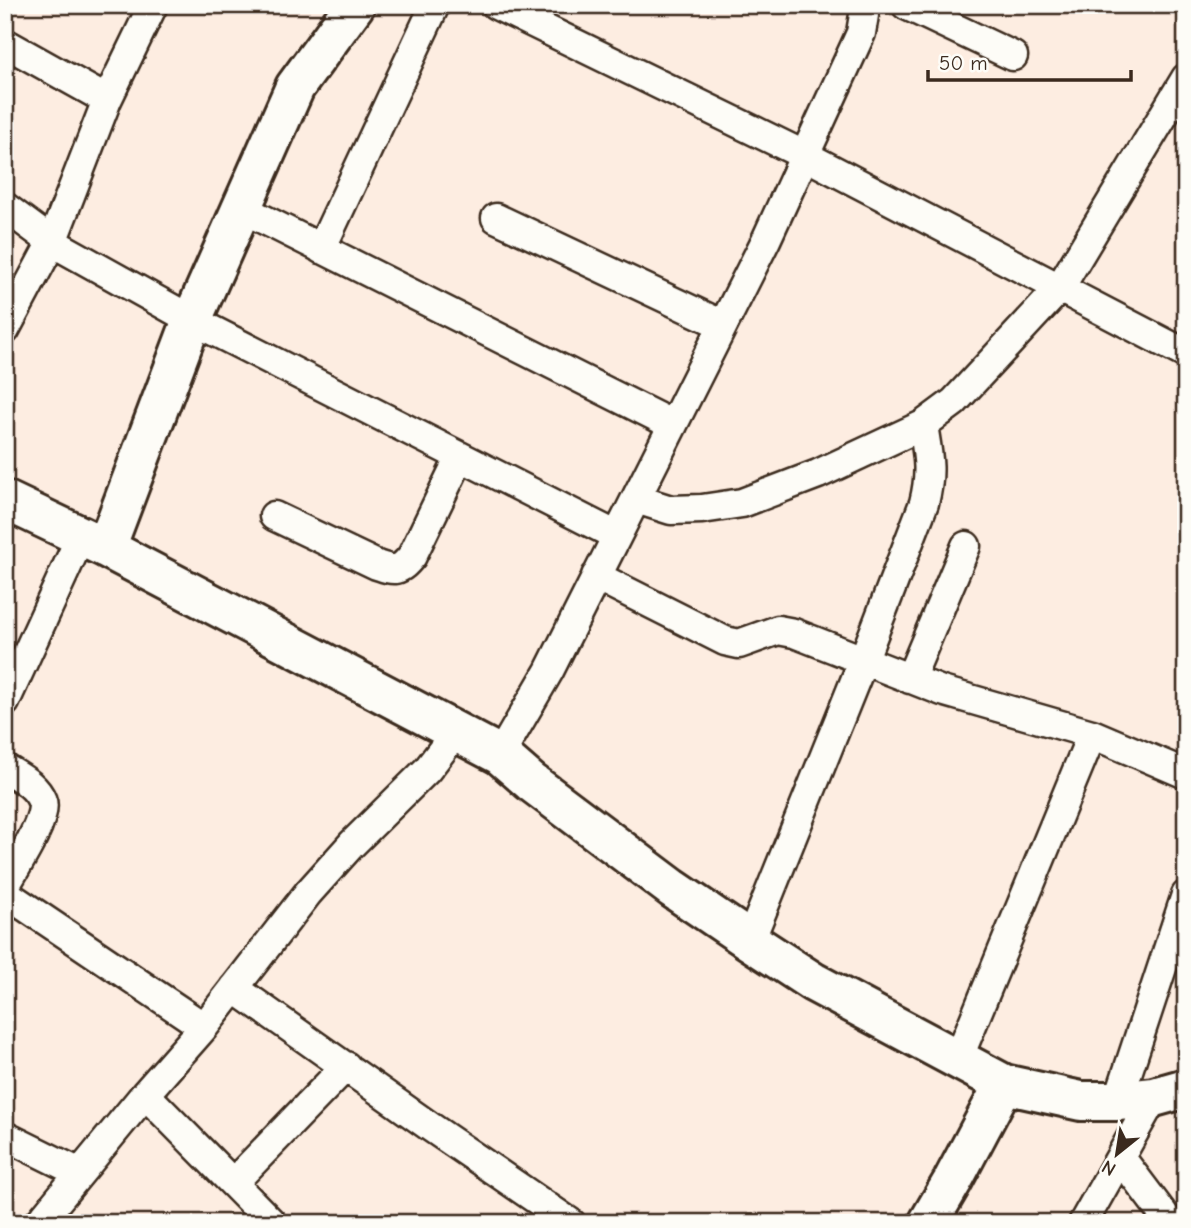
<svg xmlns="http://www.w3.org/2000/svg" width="1191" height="1228" viewBox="0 0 1191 1228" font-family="'Comic Neue',sans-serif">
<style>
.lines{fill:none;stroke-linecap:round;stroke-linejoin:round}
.street-casing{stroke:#3b2a1e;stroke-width:33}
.secondary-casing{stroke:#3b2a1e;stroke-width:44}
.street{stroke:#fdfcf7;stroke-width:28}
.secondary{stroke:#fdfcf7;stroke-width:38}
</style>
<rect width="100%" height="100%" fill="#fdede1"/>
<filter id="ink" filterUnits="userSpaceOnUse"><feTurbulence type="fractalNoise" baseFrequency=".0143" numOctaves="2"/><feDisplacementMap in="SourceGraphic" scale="14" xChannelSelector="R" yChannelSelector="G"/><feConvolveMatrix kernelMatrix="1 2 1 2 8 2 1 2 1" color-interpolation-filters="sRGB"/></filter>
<g filter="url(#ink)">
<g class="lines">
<g class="street-casing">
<path id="street" d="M496,5L806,156L1186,354
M906,5L1013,56
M5,43L107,100
M5,207L52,242L192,320L617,536
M241,208L673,425
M496,218L723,325
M321,249L435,5
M5,330L52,242L107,100L153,5
M636,499L671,510L702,509L742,503L818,474L923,425L954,402L1059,289L1186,78
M274,516L377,565C395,571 399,572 412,556L460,457
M596,576L725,641L739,644L778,630L794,633L942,691L1092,734L1186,774
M910,679L966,546
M5,702L81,536
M500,755L549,671L766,240L861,33L864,15V5
M5,768C19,777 36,785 42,801C49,817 14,870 5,886
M5,893L204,1027
M750,941L863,661L924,503C932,471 928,456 923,425
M234,988L432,1128L571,1223
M958,1059L1092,734
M145,1094L272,1223
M1118,1101L1186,895
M5,1136L80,1173
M1121,1158L1170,1223
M233,1183L346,1066
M39,1223L145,1094L204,1027L308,893L352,844L427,770L457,731
M1083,1223L1154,1097"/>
</g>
<g class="secondary-casing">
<path id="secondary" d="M5,500L106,548L500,755L531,782L672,888L750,941L813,982L1004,1084L1081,1101H1118L1154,1097L1186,1088
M106,548L192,320L295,87L355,5
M928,1223L952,1182L1004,1084"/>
</g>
<use href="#street" class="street"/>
<use href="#secondary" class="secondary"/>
</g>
</g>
<rect width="1191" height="1228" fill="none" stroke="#fdfcf7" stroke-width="28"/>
<rect x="14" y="14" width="1163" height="1200" fill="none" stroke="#3b2a1e" stroke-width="2.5" filter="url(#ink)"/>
<g transform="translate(1117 1154) rotate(210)" stroke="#fdfcf7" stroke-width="5" paint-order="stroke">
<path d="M0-5L12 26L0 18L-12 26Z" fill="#3b2a1e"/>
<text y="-10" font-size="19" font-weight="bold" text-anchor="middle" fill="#3b2a1e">N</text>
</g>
<path d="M928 70v10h203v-10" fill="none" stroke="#3b2a1e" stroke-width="3.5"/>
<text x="939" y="70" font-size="21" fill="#3b2a1e" stroke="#fdfcf7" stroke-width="5" paint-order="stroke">50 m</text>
</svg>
